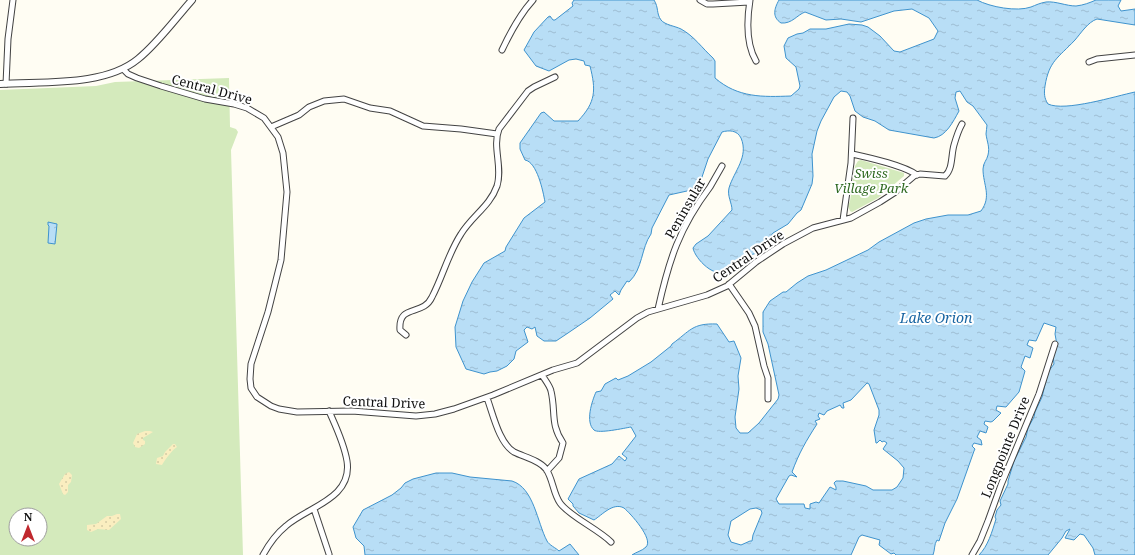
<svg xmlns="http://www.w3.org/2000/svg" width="1135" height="555" viewBox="0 0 1135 555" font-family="'Noto Serif',serif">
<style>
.green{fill:#d4eabc;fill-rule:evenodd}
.sand{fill:url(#sand-dots)}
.water{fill:url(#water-ripples);stroke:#3f93cd;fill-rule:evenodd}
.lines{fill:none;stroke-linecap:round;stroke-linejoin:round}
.minor-casing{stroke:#434343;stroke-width:7}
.tertiary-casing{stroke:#434343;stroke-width:8}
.minor{stroke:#fff;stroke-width:5}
.tertiary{stroke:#fff;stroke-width:6}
.labels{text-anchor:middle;stroke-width:4;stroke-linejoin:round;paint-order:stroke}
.street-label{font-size:13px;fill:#101010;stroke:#fff}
.park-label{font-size:13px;font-style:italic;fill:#2e6920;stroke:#fff}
.water-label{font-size:14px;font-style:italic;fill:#1965a2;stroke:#fff}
</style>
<defs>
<pattern id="sand-dots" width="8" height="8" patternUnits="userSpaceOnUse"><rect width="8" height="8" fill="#faeec0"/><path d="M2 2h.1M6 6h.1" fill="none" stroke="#d5cba4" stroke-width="1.8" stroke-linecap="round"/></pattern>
<pattern id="water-ripples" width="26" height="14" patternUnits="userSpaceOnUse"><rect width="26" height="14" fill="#b8def6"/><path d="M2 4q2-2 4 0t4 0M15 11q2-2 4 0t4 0" fill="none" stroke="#9dbdd2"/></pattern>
</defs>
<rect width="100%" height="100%" fill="#fffdf3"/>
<path class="green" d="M229,78L230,127L236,129L238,132L231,150L243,555H0V90L96,86L115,82ZM16,515H40V539H16Z
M861,160L904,173V176L878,198L852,212L850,211L848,206L850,201L855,166L858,161Z"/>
<path class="sand" d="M145,431H150L153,432L143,438V440L145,441V444L139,448L135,447L133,443L137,434Z
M173,444H175L177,447C173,449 164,461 162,465L156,464L157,458L163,456L165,452Z
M69,472L72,475L71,482L68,485V492L65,495L63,494L59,484L65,474Z
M117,514H120L121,519L109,530L98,529L91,532L87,530V525L96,524L107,516H112Z"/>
<path class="water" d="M574,0H654C659,8 656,13 661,20C665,25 675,26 681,29C694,36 702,48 713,58L715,61V78C738,98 763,97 791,96L799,89L800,86L796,67L786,58L784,46L788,38L797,34L803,33L810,29H826L849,24L862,25L868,27L880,36L894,51L900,52L934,39L938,31L929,18L912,9L894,11L861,22L841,19L826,20L805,12C797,15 792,24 781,23C772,17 774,9 779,0H977C990,7 1017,12 1031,7C1036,5 1040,3 1046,2C1056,1 1066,6 1076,6C1084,5 1089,3 1096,0C1103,0 1114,0 1121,0L1118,6L1121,11L1135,9V25L1097,19C1088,22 1081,33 1075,40C1058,58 1049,61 1045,86C1044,93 1044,98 1048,104C1065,112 1116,96 1135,92V555H1095L1093,548L1084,535L1080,534L1074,540L1065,538L1070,529L1066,531L1062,538L1048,555H979C988,546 992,532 996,519L995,517L997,510L1001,505L1000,501L1008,484V481L1014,461L1026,437L1028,428L1034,417L1035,412L1042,397L1048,372L1054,364L1053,355L1057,345L1055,334L1056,327L1044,323L1036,341L1029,340L1027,345L1033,348L1030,358L1025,356L1021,367L1025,371L1019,392L1006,407L997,406L996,410L1001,413L993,421L991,422L985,421L984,424L988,427L986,433L980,431L977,437L981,440L982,445L974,443L972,446L975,449L974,451L957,499L945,523L939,541L937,540C934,544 935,550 933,555H896L894,553L891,554L879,545L880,540L862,535L859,537L851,555H632C636,552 642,551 646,547C654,539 630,513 624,508C613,502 602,515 594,520L579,513L573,506V504L568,499L579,479L612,464L619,456L625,461L627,458L622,454L636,436L631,427C625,428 598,434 594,430C585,422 592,401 596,392L601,391L605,384L614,379L616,378L618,380L628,376L651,362L671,346L672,344C690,331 692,323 717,324L729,342L734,341L741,358L738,376L739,389L735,417L736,428L740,433H748L759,423L778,399L779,395L768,344L763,332V312L770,301L783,292H786L797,283L808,276L826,270L868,250L879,242L914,223L926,219L948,215H968L981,211C992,196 983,185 983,169C983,163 987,160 988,155C990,147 987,142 986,134C986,131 987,128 987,125L973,106L967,102L960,91L956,92L955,98L959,111C953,122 946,136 934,138L889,130L875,121L863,117L855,111L850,96L847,92L841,91L834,97L821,121L817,131L812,154L813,176L812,184L801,210L797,213L788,224L773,233L764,246L757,253L750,255L733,272L729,273L726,270C716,280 695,259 693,248L696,244L708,236L732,210C732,203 727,196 729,188C734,171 749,157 741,138C737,130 729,130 722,132L708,159L700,183L695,187L687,191L669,195L652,228L651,234C641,248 643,269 629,282L627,281L621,290L619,295L615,291L610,295L613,299L590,318L568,333L556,341H544L537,336L535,327L532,329L527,327L524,330L528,342L516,351L514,359L507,366L497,371L490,372L484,374L466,369L456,347L455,327L463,301L472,282L484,263L505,251L506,247L524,218L545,202C543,191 537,162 525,160L520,149V143L541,113L544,112L554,121H578C596,102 596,90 590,66L585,65L584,61L576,59L569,60L549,71L536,66L524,50L534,32L548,17L550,16L553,20H555L573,6L572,3ZM867,383L869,384L879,410V415L874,430L876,443H877L880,440L882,442L884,441L887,443L883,449L898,461L904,468L903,478L897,487L892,490H873L866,486L843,481H836L834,483L836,487V490L830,487L819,503L816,502L810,504V509L805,508L804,504H779L776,499L789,476L791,475L797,477L792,472C799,453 806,441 817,424L815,421L820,419L818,416L819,413L824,415L827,411L838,406L840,405L842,408H844L843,403L851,400ZM756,508L761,510L762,513L753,535L752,541H750L741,545L731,542L728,535L731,521L750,509Z
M48,222L57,224L55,244L48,243L49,226L48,225Z
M436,473H452L470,477L512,481C534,488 537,522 547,541C549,545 556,548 559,551L570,544L579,555H365L364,546L356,538L353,527L363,510L392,495L401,488L405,483L413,479Z"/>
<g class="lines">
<g class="minor-casing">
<path id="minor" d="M700,0L707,4H713L749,2
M750,0C747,19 746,44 756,61
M502,50C510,33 520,14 533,0
M1089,62L1097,59L1135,55
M123,69L128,74L137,78L161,86L205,99L234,104L247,108L264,118L278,137L283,153L287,192L281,260L268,312L251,364L250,379L251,388L257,397L271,406L279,409L297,412L352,411L416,416L435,414L454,409L493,395L553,370L577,363L637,318L648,312L707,295L727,286L756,262L783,244L813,228L851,218L880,202L894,193L914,176L920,174L945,176C953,169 951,155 954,145C956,138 958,131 962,124
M6,84L8,39L13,0
M271,127L299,115L309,107L324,101L344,99L370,108L390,111L423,126L461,129L497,134
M852,154C870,158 903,165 917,175
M843,220L851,163L853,118
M729,284L749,313L755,326L764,366L768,378V399
M658,309C669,260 679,228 710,187C714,180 718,173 722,166
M406,335L400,330C398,303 423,317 432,297C443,276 448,254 461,234C472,216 490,206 497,186C503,167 492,147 499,129L528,91L534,87L555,77
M542,375C545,380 550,386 551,391C556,412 550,424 563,443L559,458L547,471
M487,398C493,414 499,443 514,452C524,457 539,460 546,469C553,479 553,493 560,503C569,516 598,529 611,542
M314,509L329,554
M263,555C269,544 276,534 286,526C307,507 353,499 347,461C344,443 336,427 329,411
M972,555L980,541L988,521L1001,485L1039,394L1055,344"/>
</g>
<g class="tertiary-casing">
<path id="tertiary" d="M0,84C42,81 104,87 138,59C157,44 176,18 192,0"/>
</g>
<use href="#minor" class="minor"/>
<use href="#tertiary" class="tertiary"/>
</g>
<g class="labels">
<g class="street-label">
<text transform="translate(212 89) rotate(15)" y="5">Central Drive</text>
<text transform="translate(685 208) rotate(-60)" y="5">Peninsular</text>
<text transform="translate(748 256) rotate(-34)" y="5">Central Drive</text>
<text transform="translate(384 402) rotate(2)" y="5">Central Drive</text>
<text transform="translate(1005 447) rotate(-68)" y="5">Longpointe Drive</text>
</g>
<g class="park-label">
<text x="871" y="178">Swiss<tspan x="871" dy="15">Village Park</tspan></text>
</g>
<g class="water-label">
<text x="936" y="323">Lake Orion</text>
</g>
</g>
<g transform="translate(28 527)"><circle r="19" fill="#ffffff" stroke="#9f9f9f"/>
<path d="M0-3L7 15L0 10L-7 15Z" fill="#c0282e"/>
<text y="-6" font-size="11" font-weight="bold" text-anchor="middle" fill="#101010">N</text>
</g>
</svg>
